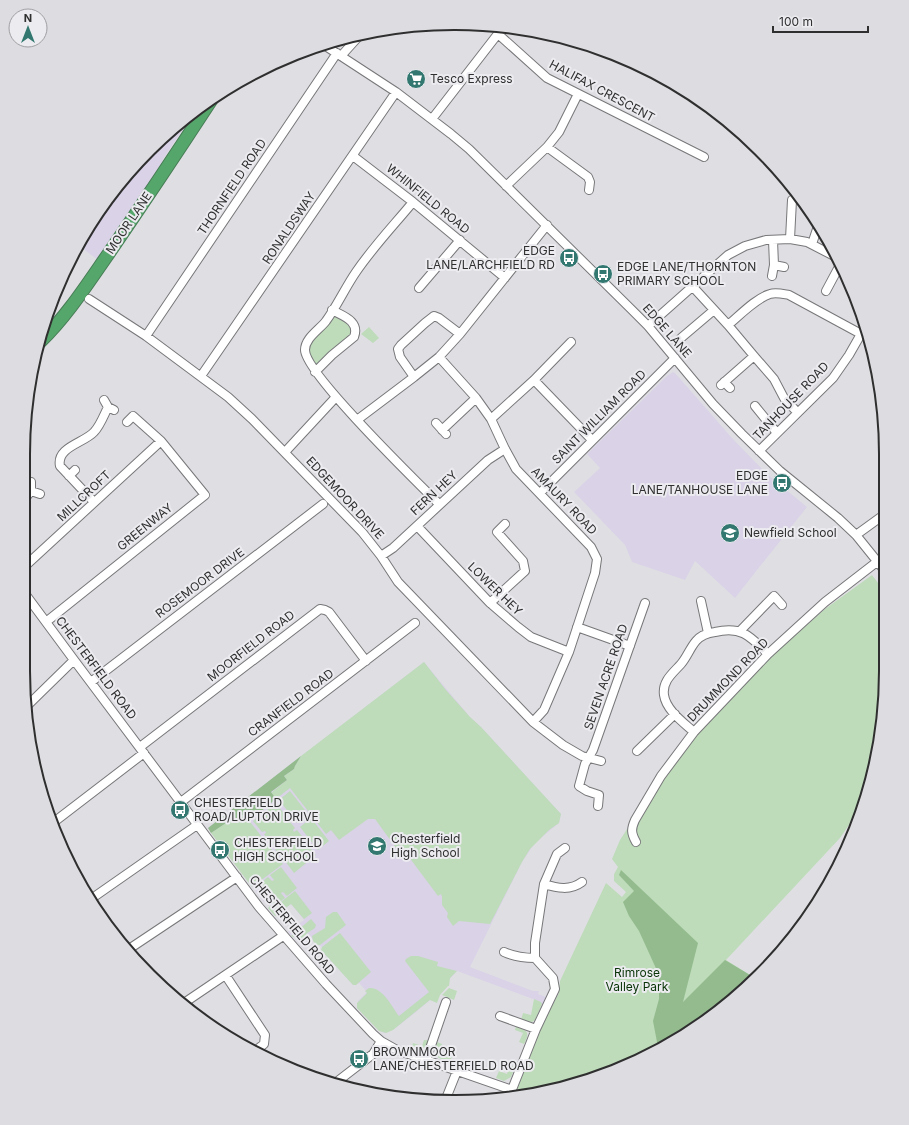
<svg xmlns="http://www.w3.org/2000/svg" width="909" height="1125" viewBox="0 0 909 1125" font-family="Inter,sans-serif">
<style>
.education{fill:#dad2e7}
.green{fill:#bedbba}
.forest{fill:#93bb8e}
.lines{fill:none;stroke-linecap:round;stroke-linejoin:round}
.minor-casing{stroke:#77777a;stroke-width:10}
.highway-casing{stroke:#487c56;stroke-width:14}
.minor{stroke:#fff;stroke-width:8}
.highway{stroke:#55a66b;stroke-width:12}
.labels{text-anchor:middle;stroke-width:4;stroke-linejoin:round;paint-order:stroke}
.poi-label{font-size:12px;fill:#2f2f30;stroke:#ececf0;text-anchor:start}
.street-label{font-size:12px;fill:#2f2f30;stroke:#ececf0}
.park-label{font-size:12px;fill:#083306;stroke:#ececf0}
.rim{fill:none;stroke:#2f2f30;stroke-width:2}
</style>
<rect width="100%" height="100%" fill="#dfdfe3"/>
<path class="education" d="M205,104L192,122L181,132L163,159L158,172L98,260L78,245L81,239L130,170L192,112Z
M673,372L675,373L732,438L767,474L807,507L735,598L695,561L685,580L632,562L625,545L574,492L600,468L587,454L667,376Z
M424,662L470,717L481,727L561,814L559,823L535,843L522,862L470,967L533,991H539L538,994L546,997L542,1006L541,1002L457,971L430,1000L416,1012L397,1027L388,1032L384,1033L377,1029L357,1008L358,1001L367,992L359,983L356,985H353L321,950L322,948L321,946L317,945L312,939L308,938L307,940L295,938L288,932L304,920L291,904L275,916L268,908L271,905L268,901L264,902L208,828Z"/>
<path class="green" d="M336,315L349,322L352,333L318,366L313,364L308,346L332,316Z
M369,327L379,338L373,343L361,334Z
M872,575L885,592V698L871,782L862,806L840,838L726,960L755,978L739,995L646,1057L539,1094L512,1096L546,1016L559,993L560,981L606,883L622,897L626,892L614,881V874L618,867L612,859L620,840L656,784L702,728L776,652L825,609Z
M424,662L446,690L470,717L481,727L561,814L559,823L549,830L530,849L522,862L490,924L459,921L453,926L447,917L448,913L442,905V897L441,894L438,896L400,845L396,848L375,819H368L339,840L331,830L326,834L290,788L276,799L271,793L287,780L284,776L294,769L295,766L301,756Z
M290,791L308,814L297,823L279,800Z
M276,803L285,815L282,817L284,818L286,817L295,828L293,830L294,832L297,830L306,841L303,843L305,845L307,844L316,855L294,873L285,861L287,859L285,857L283,859L274,848L276,846L275,844L272,846L264,834L266,833L265,831L262,832L253,821Z
M244,814L283,864L252,887L211,833L229,821H234Z
M311,818L329,841L318,850L300,827Z
M281,867L297,888L287,896L283,892L281,893L285,898L274,906L258,885L268,877L272,881L274,880L270,875Z
M295,891L312,913L304,919L291,904L275,916L268,908L271,905L273,908Z
M333,912H337L346,925L320,945H317L313,941L312,936L325,928L326,917Z
M311,919L316,925L315,928L306,934L309,938C304,941 296,938 291,936Z
M340,933L371,972L356,985H353L321,950L322,947Z
M411,956H418L438,962L437,966L457,971L450,978L449,986H448L440,995L437,1003L430,1000L393,1030L386,1033L379,1031L357,1008V1003L367,993L365,991L369,988C383,987 392,1007 399,1016L429,992L405,961L406,959Z
M449,988L457,991L454,1000L442,995Z
M534,999L541,1002L542,1004L535,1020L532,1022L521,1020L523,1013L531,1015Z
M516,1026C528,1031 530,1032 524,1044L519,1042L523,1033L515,1030Z
M424,1040H427L429,1042L424,1051L420,1052L411,1049L413,1043L422,1046Z
M437,1042L442,1044L440,1052L452,1056L450,1062C436,1057 432,1058 437,1042Z
M510,1065L515,1067L511,1077L504,1081L496,1078L499,1071L507,1074Z"/>
<path class="forest" d="M301,756L295,766L294,769L284,776L287,780L271,792L276,799L249,821L244,814L234,821H229L211,833L208,828Z
M621,870L698,943L683,1002L725,960L755,978L739,995L656,1051L657,1042L653,1021L659,999V975L639,931L629,916L623,902L634,891L619,875Z"/>
<g class="lines">
<g class="minor-casing">
<path id="minor" d="M498,34L547,78L704,157
M324,45L396,92L451,134L469,149L631,309L648,326L713,404L742,434L780,471L838,518L856,535L885,571
M341,56L360,35
M432,119L504,26
M547,147L588,177L590,182L589,190
M353,156L413,202L505,278
M506,186L547,147L559,132L578,94
M413,202C394,225 373,247 356,272C345,288 337,306 326,321C319,330 305,338 305,350C305,373 417,482 439,504
M790,239L792,200
M812,244L818,226
M774,265L784,267
M772,276L774,265L773,240
M693,287L728,325L754,356L774,379L784,398L797,412
M419,288L460,240
M826,291L841,263
M89,299L146,336L228,397L252,419L362,532L381,556L398,582L533,722L563,745L582,756L601,761
M728,325C739,316 756,298 770,294C776,292 783,294 789,295L861,334L849,355L833,378L759,451
M648,326L728,255L745,246L766,240L790,239L807,242L838,258
M861,334L865,326
M146,336L337,53
M681,338L714,310
M439,357L476,398L491,419L505,449L516,469L591,547L597,559L595,573L569,652L544,710L533,722
M315,372L332,355L354,337C360,321 343,316 332,310
M201,376L396,92
M414,377L400,357L398,349L401,345L425,323L434,316L439,318L460,334
M534,380L592,440
M724,382L730,388
M721,385L754,356
M104,400L108,407L114,410
M755,406L777,433
M491,419L534,380L571,342
M357,420L414,377L439,357L460,334L547,225
M436,423L446,434
M442,430L476,398
M285,452L336,397
M69,476L75,470
M31,482V491L40,494
M540,493L675,358
M24,500L31,491
M94,502L60,466C56,447 84,443 94,432C100,426 104,415 108,407
M417,526L490,603L518,627L531,637L569,652
M856,535L885,514
M381,556L393,548L488,460L505,449
M23,568L161,441
M23,591L74,660L259,907L326,984L373,1034L381,1041L397,1050L512,1090
M701,601L708,633
M490,603L525,571L523,561L497,532L505,524
M46,622L205,495L161,441L133,416L127,422
M577,627L630,646
M740,631L774,596L782,605
M91,682L323,504
M28,705L74,660
M694,732C683,722 666,710 664,695C662,681 673,673 681,664C687,657 690,648 696,641C701,635 708,633 715,632C742,626 750,636 768,654
M140,747L320,609L325,610L329,612L366,661
M637,751L675,714
M181,802L415,623
M598,806L599,795L587,791L579,786L585,764L593,750L645,603
M54,822L144,753
M636,842C631,833 631,829 635,820L661,776L694,732L768,654L825,602L878,561
M544,884L557,854L565,848
M91,899L197,825
M129,949L237,877
M504,952C515,957 524,958 535,958
M226,976L265,1035L264,1044L255,1051
M184,1003L283,936
M500,1016L536,1029
M426,1060L446,1002
M334,1084L373,1054L381,1041
M509,1097L536,1029L555,989L553,978L535,958V943L544,884C557,888 570,891 582,882
M445,1101L457,1071"/>
</g>
<g class="highway-casing">
<path id="highway" d="M40,342C67,316 88,283 109,253C144,202 178,151 212,99"/>
</g>
<use href="#minor" class="minor"/>
<use href="#highway" class="highway"/>
</g>
<defs>
<g id="supermarket-disc" transform="scale(1)"><circle r="9.5" fill="#327870" stroke="#ececf0"/><path d="M-6-5.5h2.5l.6 2H6L4.5 2H-2.5L-4.4-4H-6ZM-1.5 3.2a1.3 1.3 0 1 0 .1 0ZM3 3.2a1.3 1.3 0 1 0 .1 0Z" fill="#fff"/></g>
<g id="bus-disc" transform="scale(1)"><circle r="9.5" fill="#327870" stroke="#ececf0"/><path d="M-5-6H5V4H4V6H2V4H-2V6H-4V4H-5ZM-3.5-4V0h7V-4ZM-3.5 1.2v1.5H-2V1.2ZM2 1.2v1.5H3.5V1.2Z" fill="#fff"/></g>
<g id="school-disc" transform="scale(1)"><circle r="9.5" fill="#327870" stroke="#ececf0"/><path d="M0-5L7-2L0 1L-7-2ZM-4 1L0 2.5L4 1V4Q0 6-4 4Z" fill="#fff"/></g>
</defs>
<g fill-rule="evenodd">
<use href="#supermarket-disc" x="416" y="79"/>
<use href="#bus-disc" x="569" y="258"/>
<use href="#bus-disc" x="603" y="274"/>
<use href="#bus-disc" x="782" y="483"/>
<use href="#school-disc" x="730" y="533"/>
<use href="#bus-disc" x="180" y="810"/>
<use href="#school-disc" x="377" y="846"/>
<use href="#bus-disc" x="220" y="850"/>
<use href="#bus-disc" x="359" y="1059"/>
</g>
<g class="labels">
<g class="poi-label">
<text x="430" y="83">Tesco Express</text>
<text x="555" y="255" text-anchor="end">EDGE<tspan x="555" dy="14">LANE/LARCHFIELD RD</tspan></text>
<text x="617" y="271">EDGE LANE/THORNTON<tspan x="617" dy="14">PRIMARY SCHOOL</tspan></text>
<text x="768" y="480" text-anchor="end">EDGE<tspan x="768" dy="14">LANE/TANHOUSE LANE</tspan></text>
<text x="744" y="537">Newfield School</text>
<text x="194" y="807">CHESTERFIELD<tspan x="194" dy="14">ROAD/LUPTON DRIVE</tspan></text>
<text x="391" y="843">Chesterfield<tspan x="391" dy="14">High School</tspan></text>
<text x="234" y="847">CHESTERFIELD<tspan x="234" dy="14">HIGH SCHOOL</tspan></text>
<text x="373" y="1056">BROWNMOOR<tspan x="373" dy="14">LANE/CHESTERFIELD ROAD</tspan></text>
</g>
<g class="street-label">
<text transform="translate(602 91) rotate(28)" y="4">HALIFAX CRESCENT</text>
<text transform="translate(232 187) rotate(-56)" y="4">THORNFIELD ROAD</text>
<text transform="translate(428 199) rotate(39)" y="4">WHINFIELD ROAD</text>
<text transform="translate(129 223) rotate(-56)" y="4">MOOR LANE</text>
<text transform="translate(289 228) rotate(-56)" y="4">RONALDSWAY</text>
<text transform="translate(667 331) rotate(49)" y="4">EDGE LANE</text>
<text transform="translate(791 401) rotate(-46)" y="4">TANHOUSE ROAD</text>
<text transform="translate(599 417) rotate(-45)" y="4">SAINT WILLIAM ROAD</text>
<text transform="translate(434 493) rotate(-43)" y="4">FERN HEY</text>
<text transform="translate(84 496) rotate(-43)" y="4">MILLCROFT</text>
<text transform="translate(345 498) rotate(47)" y="4">EDGEMOOR DRIVE</text>
<text transform="translate(564 501) rotate(46)" y="4">AMAURY ROAD</text>
<text transform="translate(145 527) rotate(-39)" y="4">GREENWAY</text>
<text transform="translate(200 583) rotate(-37)" y="4">ROSEMOOR DRIVE</text>
<text transform="translate(495 589) rotate(44)" y="4">LOWER HEY</text>
<text transform="translate(251 646) rotate(-38)" y="4">MOORFIELD ROAD</text>
<text transform="translate(96 668) rotate(53)" y="4">CHESTERFIELD ROAD</text>
<text transform="translate(606 677) rotate(-71)" y="4">SEVEN ACRE ROAD</text>
<text transform="translate(728 680) rotate(-46)" y="4">DRUMMOND ROAD</text>
<text transform="translate(291 703) rotate(-37)" y="4">CRANFIELD ROAD</text>
<text transform="translate(292 925) rotate(50)" y="4">CHESTERFIELD ROAD</text>
</g>
<g class="park-label">
<text x="637" y="977">Rimrose<tspan x="637" dy="14">Valley Park</tspan></text>
</g>
</g>
<path d="M0 0H909V1125H0ZM454 30H455A424 424 0 0 1 879 454V671A424 424 0 0 1 455 1095H454A424 424 0 0 1 30 671V454A424 424 0 0 1 454 30Z" fill="#dddde1" fill-rule="evenodd"/>
<path class="rim" d="M454 30H455A424 424 0 0 1 879 454V671A424 424 0 0 1 455 1095H454A424 424 0 0 1 30 671V454A424 424 0 0 1 454 30Z"/>
<g transform="translate(28 28)"><circle r="19" fill="#ececf0" stroke="#a0a0a3"/>
<path d="M0-3L7 15L0 10L-7 15Z" fill="#327870"/>
<text y="-6" font-size="11" font-weight="bold" text-anchor="middle" fill="#2f2f30">N</text>
</g>
<path d="M773 26v6h95v-6" fill="none" stroke="#2f2f30" stroke-width="2"/>
<text x="779" y="26" font-size="12" fill="#2f2f30" stroke="#ececf0" stroke-width="3" paint-order="stroke">100 m</text>
</svg>
